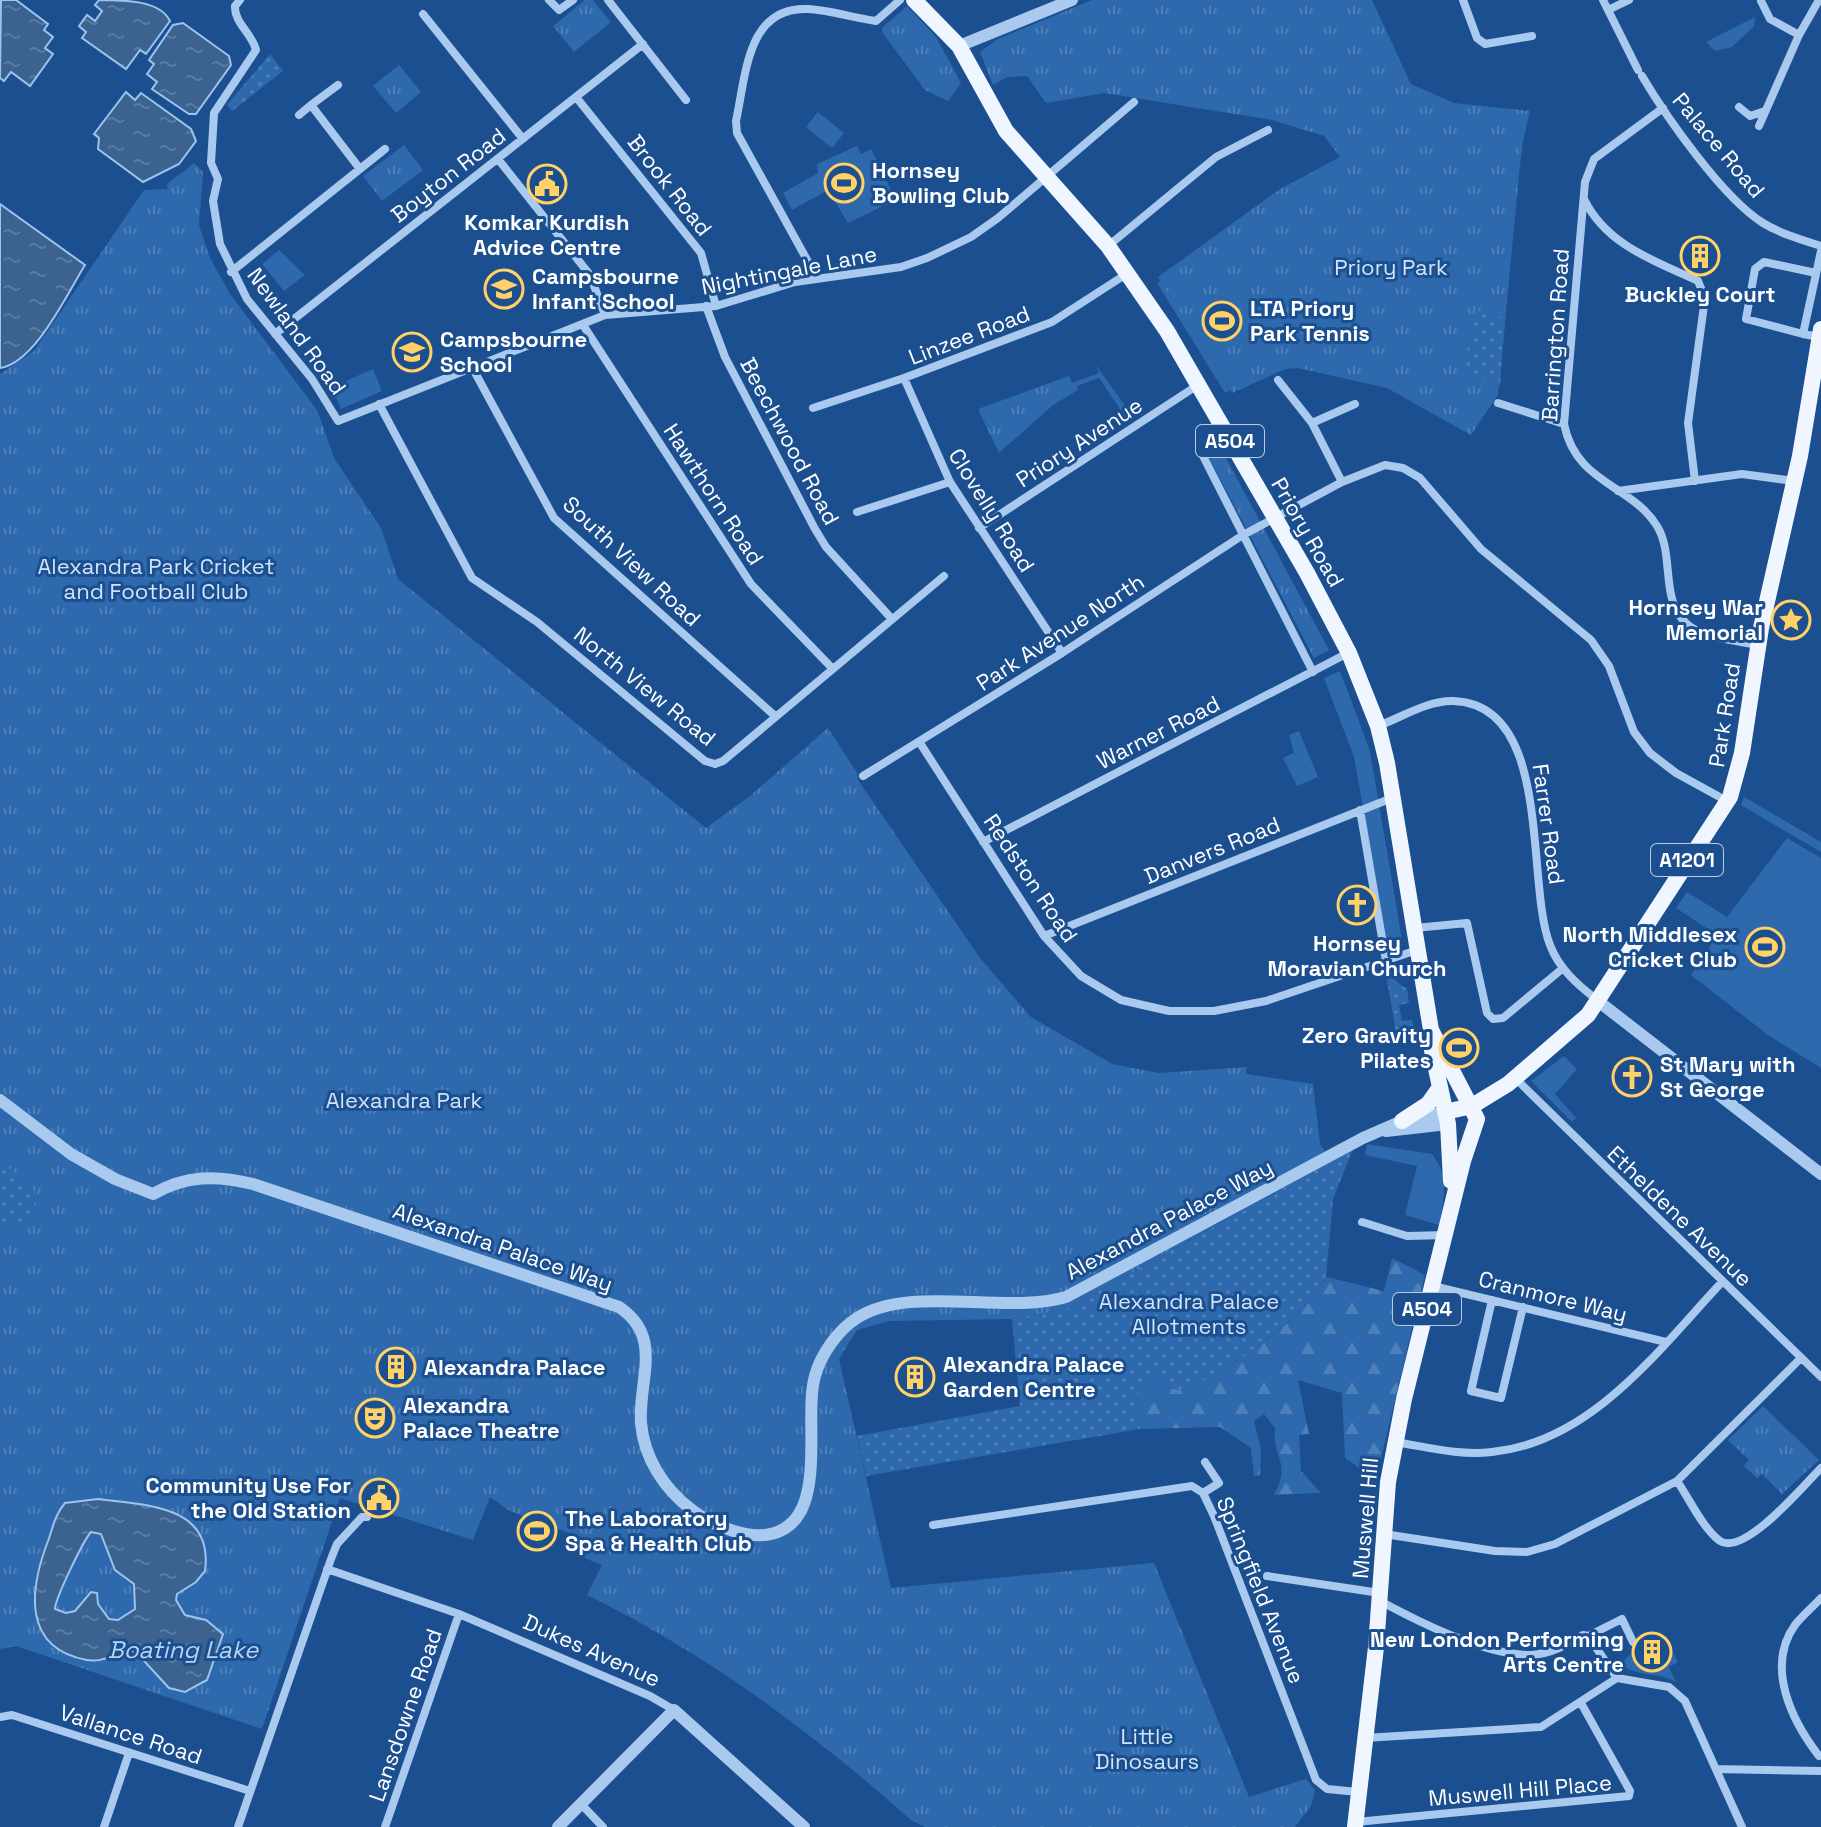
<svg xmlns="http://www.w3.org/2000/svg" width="1821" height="1827" viewBox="0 0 1821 1827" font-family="'Space Grotesk',sans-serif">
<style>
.grass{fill:#2e69ad}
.forest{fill:url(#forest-firs)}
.park{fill:url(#park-tufts)}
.garden{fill:url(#garden-dots)}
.water{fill:url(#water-ripples);stroke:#9cc4f0;stroke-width:2;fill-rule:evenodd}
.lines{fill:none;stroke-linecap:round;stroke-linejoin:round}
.minor{stroke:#a9c9ee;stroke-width:8}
.tertiary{stroke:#a9c9ee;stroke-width:12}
.primary{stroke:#f0f6ff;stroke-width:16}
.labels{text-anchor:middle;stroke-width:6;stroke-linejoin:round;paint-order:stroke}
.shield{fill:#1b4f8f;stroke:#bbcadd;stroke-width:2}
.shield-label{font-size:20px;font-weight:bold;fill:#fff}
.street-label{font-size:22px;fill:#fff;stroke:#1b4f8f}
.poi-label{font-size:22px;font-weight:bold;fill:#fff;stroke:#1b4f8f;text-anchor:start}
.park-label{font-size:22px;fill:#cfe3fa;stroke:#1b4f8f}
.water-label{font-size:24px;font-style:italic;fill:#b5d3f5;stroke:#1b4f8f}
</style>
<defs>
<pattern id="forest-firs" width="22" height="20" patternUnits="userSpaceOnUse" patternTransform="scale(2)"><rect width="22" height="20" fill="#2e69ad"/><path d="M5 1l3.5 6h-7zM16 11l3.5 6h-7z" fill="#4d80b9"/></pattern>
<pattern id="park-tufts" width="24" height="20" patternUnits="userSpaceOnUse" patternTransform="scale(2)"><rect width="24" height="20" fill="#2e69ad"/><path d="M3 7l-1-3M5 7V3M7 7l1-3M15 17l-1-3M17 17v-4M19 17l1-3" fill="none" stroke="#4d80b9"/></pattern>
<pattern id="garden-dots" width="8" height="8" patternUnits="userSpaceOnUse" patternTransform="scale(2)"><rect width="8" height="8" fill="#2e69ad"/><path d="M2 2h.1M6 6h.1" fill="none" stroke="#4d80b9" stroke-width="1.8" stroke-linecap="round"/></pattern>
<pattern id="water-ripples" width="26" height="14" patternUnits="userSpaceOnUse" patternTransform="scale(2)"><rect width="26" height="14" fill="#3c6290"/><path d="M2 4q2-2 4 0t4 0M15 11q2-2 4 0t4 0" fill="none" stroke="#597aa1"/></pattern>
</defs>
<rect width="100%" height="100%" fill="#1b4f8f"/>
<path class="grass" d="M1755,17L1754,26L1732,47L1715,51L1706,42Z
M818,112L844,133L832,148L806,127Z
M857,146L861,154L871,149L896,200L848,223L828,190L792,210L783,193L818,173L817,164Z
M279,250L305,275L284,291L262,264Z
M1161,281L1230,390L1225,393L1157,283Z
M373,369L382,391L341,409L332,387Z
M1340,671L1370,751L1403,946L1388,948L1354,757L1324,678Z
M1299,731L1318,777L1297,786L1283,758L1294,753L1289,735Z
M1787,838L1821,858V1068L1768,1035L1691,975L1717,935L1676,908L1687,892L1727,917Z
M1564,1056L1577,1069L1555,1094L1576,1118L1572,1122L1531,1081Z
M1367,1144L1432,1154C1450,1177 1444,1198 1439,1225L1405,1215L1417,1166L1365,1155Z
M1672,1651L1678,1662L1669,1667L1676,1682C1658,1671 1634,1678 1621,1663L1633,1652L1641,1667Z"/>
<path class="forest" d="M1392,1258L1425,1275L1376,1479L1345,1458L1342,1393L1298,1380L1309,1434L1299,1435L1301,1471L1321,1493L1274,1495C1292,1461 1272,1460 1275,1428L1264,1414L1254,1421L1261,1449L1260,1476H1254L1251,1448L1220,1427L1140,1429L1136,1384L1155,1375L1167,1387L1185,1391L1241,1358L1302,1312L1326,1277L1384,1291Z"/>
<path class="park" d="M585,0H593L611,22L574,52L553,26Z
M1092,0H1372L1411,84L1454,103L1530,111L1522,145L1498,395L1471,435L1387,388L1298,368L1285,369L1232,393L1158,277L1280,189L1340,157L1324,136L1272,120L1104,93L1046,103L1027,76L1007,77L993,85L980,52L998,39Z
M907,6L936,37L961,83L948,101L925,90L882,32V28Z
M399,65L421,92L396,113L373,86Z
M404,145L423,170L382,201L363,176Z
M194,163L203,172L199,225L210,258L230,294L317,410L334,458L381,528L398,579L706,828L750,796L828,728L857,773L858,780L980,958L1031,1017L1112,1064L1159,1073L1247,1067L1246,1074L1313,1084L1320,1144L1331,1161L1067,1309L1012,1319L889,1321L857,1330L839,1359L891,1588L1154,1563L1249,1797L1306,1779L1315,1790L1311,1806L1295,1827H925L911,1820C812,1732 706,1653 587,1595L602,1565L577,1555L583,1538L510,1511L490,1497L473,1540L340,1498L262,1729L16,1646L0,1649V374L34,351L144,190L169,189L166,185Z
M1096,365L1132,416L1127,419L1099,378L1077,386L1078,390L1053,405L999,453L978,409L1069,376L1072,383L1099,373Z
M1218,443L1329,650L1314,658L1205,450Z
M1744,797L1821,842V852L1741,805Z
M1763,1406L1819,1460L1782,1494L1762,1474L1757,1478L1744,1466L1749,1460L1728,1440Z"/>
<path class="garden" d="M270,54L283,71L232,111L227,105Z
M1475,310L1505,318L1500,386L1466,371Z
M1386,974L1407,989L1409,1003L1399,1005L1402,1021L1412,1020L1414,1030L1396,1033Z
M1353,1149L1333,1199L1326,1277L1302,1312L1241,1358L1185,1391L1167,1387L1155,1375L1136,1384L1140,1429L866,1476L857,1436L1020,1406L1012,1319L1067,1309Z
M0,1159L34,1190L37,1212L26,1223H0Z"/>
<path class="water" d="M1,0H16L48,24L44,30L53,37L45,48L53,54L30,86L11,72L4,81L0,78Z
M99,0C123,0 160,0 170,21L146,54L140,50L126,69L82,38L86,32L79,26L87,15L95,21L102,11L95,5Z
M183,23L229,56L231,65L196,114H189L152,89L157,82L147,74L154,64L149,60L173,25Z
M126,92L135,100L141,93L191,129L196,141L179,164L143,182L98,149L99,138L94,134Z
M0,204L85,265C67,294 35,363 0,368Z
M98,1499C146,1505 214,1505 205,1571L196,1582L177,1594L176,1600L185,1615L206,1620L223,1634L207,1680L185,1692L169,1688L135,1651C118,1651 105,1663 87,1660C21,1648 30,1588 48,1541C53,1528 54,1516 65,1503ZM91,1532L101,1534L115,1570L134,1584L135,1609L118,1620L109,1619L98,1604L97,1593L91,1592L75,1611L66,1613L55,1609C55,1599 83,1541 91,1532Z"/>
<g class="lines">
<path class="minor" d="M240,0L235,6C234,23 252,33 256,50L214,113L211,163L218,179L213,201L220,244L247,299L312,379L338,421L605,315L716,306L795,282L901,267L927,258L971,237L998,218L1134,102
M549,0L559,10L573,0
M608,0L686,100
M1463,0L1477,38L1485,44L1532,36
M1603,0L1638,70
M1761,1L1770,19L1799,35
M1608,10L1629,0
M423,14L523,139
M1642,76C1667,118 1723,198 1763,223C1781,234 1802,240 1821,246
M338,85L311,105L360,169
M576,97L701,253L716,306
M1739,107L1750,116L1765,111
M1663,108L1594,159L1585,182L1564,424C1576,484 1631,484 1657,526C1674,553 1661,596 1683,620C1699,639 1735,640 1758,645
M299,115L311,105
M1759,126L1799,35L1819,0
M498,159L590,275L605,315
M1584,199C1606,245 1655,261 1698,281L1705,298L1688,423L1695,481
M1108,246L1216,157L1268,130
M231,272L385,149
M817,278L737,133L736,121C746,75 747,6 808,9C830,10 853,18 876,21L900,0
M706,306L725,357L815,529L826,547L891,618
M583,325L751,584L832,668
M275,334L643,44
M1803,334L1746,319L1755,269L1764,262L1816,273
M1819,337L1803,334L1821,251
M472,367L554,518L775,716
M904,378L950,482L1062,653
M1278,380L1312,423L1342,482
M1498,403L1564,424
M379,404L472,578L537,622L705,761L715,764L723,761L944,576
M813,408L904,378L1052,322L1128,273
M1312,423L1355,404
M1202,454L1313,672
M1618,491L1742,474L1794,481
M857,512L950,482
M979,528L1198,385
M1378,726C1400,718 1429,700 1453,701C1554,704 1525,882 1550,945C1559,969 1578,985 1597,1000
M920,743L1044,936L1081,976L1121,1000L1169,1011H1214L1266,1001L1417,950
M863,776L1062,653L1243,535L1342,482L1385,465L1403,468L1420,478L1481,549L1591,640L1609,666L1634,732L1650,753L1676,773L1727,801
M1360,810L1386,961
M983,842L1348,653
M1415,928L1467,923L1487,1013L1493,1019L1503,1018L1562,969
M1044,936L1392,798
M1516,1079L1821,1377
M1362,1222L1407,1236L1446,1235
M1433,1286L1666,1342
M1492,1300L1471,1391L1501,1398L1523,1307
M1395,1442C1427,1447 1459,1456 1492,1452C1592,1442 1659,1349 1722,1282
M1677,1481C1689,1498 1703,1529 1720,1541C1744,1557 1805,1484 1821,1468
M1203,1493L1219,1483L1205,1462
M933,1525L1192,1486L1203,1493L1214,1516L1316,1780L1327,1789L1358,1792
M1384,1534L1495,1551L1527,1552L1555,1544L1677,1481L1801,1358
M327,1569L459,1614L650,1696L674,1710
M1267,1576L1380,1593
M1380,1601C1421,1623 1484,1655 1531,1655C1551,1654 1566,1645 1583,1635L1588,1636L1617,1678L1669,1687L1685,1701L1742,1827
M1588,1636L1622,1619L1633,1642
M0,1717L12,1715L250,1791
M1365,1738L1541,1727L1617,1678
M1819,1756C1792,1721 1765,1667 1795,1625C1803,1615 1813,1607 1821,1598
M1716,1769L1821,1771
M581,1804L603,1827
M1356,1822L1629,1796L1630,1791L1581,1703
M104,1827L129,1753
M238,1827L331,1559L337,1544L362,1517H367
M385,1827L459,1614"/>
<path class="tertiary" d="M959,46L1072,0
M1598,1001L1821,1174
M0,1100L71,1154L115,1179L153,1194C186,1175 217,1175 253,1184L619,1307C664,1337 638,1380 641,1423C644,1458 664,1489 692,1510C710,1524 741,1537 765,1535C833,1527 802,1420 815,1376C821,1354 838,1330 857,1318C909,1284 1005,1315 1066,1297L1363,1138L1402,1121L1445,1112
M1386,1131L1448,1124
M558,1827L674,1710L804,1827"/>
<path class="primary" d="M914,0L959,46L1006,131L1108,246L1167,331L1307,573L1349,653L1378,726L1387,763L1431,1030L1477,1119L1463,1161L1404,1399L1388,1482L1376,1647L1355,1827
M1432,1050L1448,1124L1451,1181
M1445,1112L1472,1106L1508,1084L1588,1015L1730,797L1742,753L1761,628L1800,456L1821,329
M1402,1121L1428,1104L1440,1087"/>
</g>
<defs>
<g id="stadium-ring" transform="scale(2)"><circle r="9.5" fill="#1b4f8f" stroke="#ffd166" stroke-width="1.5"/><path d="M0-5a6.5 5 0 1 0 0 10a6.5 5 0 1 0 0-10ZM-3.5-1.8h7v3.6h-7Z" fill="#ffd166"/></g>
<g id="civic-ring" transform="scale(2)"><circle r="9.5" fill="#1b4f8f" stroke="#ffd166" stroke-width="1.5"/><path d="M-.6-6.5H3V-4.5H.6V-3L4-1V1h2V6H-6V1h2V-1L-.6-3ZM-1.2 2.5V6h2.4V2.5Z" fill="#ffd166"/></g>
<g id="building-ring" transform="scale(2)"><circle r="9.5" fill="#1b4f8f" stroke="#ffd166" stroke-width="1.5"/><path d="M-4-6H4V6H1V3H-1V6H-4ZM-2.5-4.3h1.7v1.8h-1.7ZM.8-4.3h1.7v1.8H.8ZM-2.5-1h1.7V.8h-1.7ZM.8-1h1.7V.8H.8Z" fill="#ffd166"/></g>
<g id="school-ring" transform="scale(2)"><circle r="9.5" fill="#1b4f8f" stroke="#ffd166" stroke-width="1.5"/><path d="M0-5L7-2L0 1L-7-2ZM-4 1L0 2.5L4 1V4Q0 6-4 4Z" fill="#ffd166"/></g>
<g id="sight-ring" transform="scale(2)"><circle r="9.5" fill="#1b4f8f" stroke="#ffd166" stroke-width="1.5"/><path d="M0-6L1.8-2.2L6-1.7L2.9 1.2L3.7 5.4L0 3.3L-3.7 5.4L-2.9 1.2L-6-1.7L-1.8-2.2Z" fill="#ffd166"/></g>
<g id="church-ring" transform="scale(2)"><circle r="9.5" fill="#1b4f8f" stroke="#ffd166" stroke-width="1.5"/><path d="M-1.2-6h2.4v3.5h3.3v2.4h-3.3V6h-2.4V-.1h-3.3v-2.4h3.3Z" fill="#ffd166"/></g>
<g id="theatre-ring" transform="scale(2)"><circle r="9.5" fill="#1b4f8f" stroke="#ffd166" stroke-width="1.5"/><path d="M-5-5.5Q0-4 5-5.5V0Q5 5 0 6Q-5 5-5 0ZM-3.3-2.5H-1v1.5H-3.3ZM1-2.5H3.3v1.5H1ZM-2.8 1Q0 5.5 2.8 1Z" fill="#ffd166"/></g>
</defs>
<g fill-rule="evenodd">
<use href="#stadium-ring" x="844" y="183"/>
<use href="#civic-ring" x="547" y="184"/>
<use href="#building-ring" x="1700" y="256"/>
<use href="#school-ring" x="504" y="289"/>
<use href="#stadium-ring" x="1222" y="321"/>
<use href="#school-ring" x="412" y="352"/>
<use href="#sight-ring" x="1791" y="620"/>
<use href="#church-ring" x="1357" y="905"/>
<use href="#stadium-ring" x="1765" y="947"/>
<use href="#stadium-ring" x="1459" y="1048"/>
<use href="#church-ring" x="1632" y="1077"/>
<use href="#building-ring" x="396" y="1367"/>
<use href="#building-ring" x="915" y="1377"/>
<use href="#theatre-ring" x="375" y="1418"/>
<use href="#civic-ring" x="379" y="1498"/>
<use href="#stadium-ring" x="537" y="1531"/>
<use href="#building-ring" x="1652" y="1652"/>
</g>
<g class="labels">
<g class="shield">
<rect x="1196" y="425" width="68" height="32" rx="6"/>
<rect x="1651" y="844" width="72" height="32" rx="6"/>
<rect x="1393" y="1293" width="68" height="32" rx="6"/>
</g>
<g class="shield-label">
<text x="1230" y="448">A504</text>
<text x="1687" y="867">A1201</text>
<text x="1427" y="1316">A504</text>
</g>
<g class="street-label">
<text transform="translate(1719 145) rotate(50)" y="8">Palace Road</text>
<text transform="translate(448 175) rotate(-38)" y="8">Boyton Road</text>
<text transform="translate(670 185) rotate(52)" y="8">Brook Road</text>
<text transform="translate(789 270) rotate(-11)" y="8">Nightingale Lane</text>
<text transform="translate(297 331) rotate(54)" y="8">Newland Road</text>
<text transform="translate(969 335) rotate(-21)" y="8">Linzee Road</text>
<text transform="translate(1555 335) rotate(-86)" y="8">Barrington Road</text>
<text transform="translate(790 441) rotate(62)" y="8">Beechwood Road</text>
<text transform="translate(1079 442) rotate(-33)" y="8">Priory Avenue</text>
<text transform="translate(714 494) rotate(57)" y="8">Hawthorn Road</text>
<text transform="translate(992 510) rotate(58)" y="8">Clovelly Road</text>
<text transform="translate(1308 532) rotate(60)" y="8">Priory Road</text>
<text transform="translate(632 561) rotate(43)" y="8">South View Road</text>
<text transform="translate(1060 632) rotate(-33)" y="8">Park Avenue North</text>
<text transform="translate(645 686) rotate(39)" y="8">North View Road</text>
<text transform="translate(1724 715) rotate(-81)" y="8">Park Road</text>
<text transform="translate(1158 732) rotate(-27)" y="8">Warner Road</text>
<text transform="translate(1549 824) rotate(82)" y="8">Farrer Road</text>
<text transform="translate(1212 850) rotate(-22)" y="8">Danvers Road</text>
<text transform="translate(1031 878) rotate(56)" y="8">Redston Road</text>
<text transform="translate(1680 1216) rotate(44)" y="8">Etheldene Avenue</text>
<text transform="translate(1169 1219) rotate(-28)" y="8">Alexandra Palace Way</text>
<text transform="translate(503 1247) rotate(19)" y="8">Alexandra Palace Way</text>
<text transform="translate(1553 1296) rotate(14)" y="8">Cranmore Way</text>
<text transform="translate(1365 1518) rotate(-85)" y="8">Muswell Hill</text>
<text transform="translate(1261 1590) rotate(68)" y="8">Springfield Avenue</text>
<text transform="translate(592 1650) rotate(24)" y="8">Dukes Avenue</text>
<text transform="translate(405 1715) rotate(-71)" y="8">Lansdowne Road</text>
<text transform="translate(131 1734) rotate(18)" y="8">Vallance Road</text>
<text transform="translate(1520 1790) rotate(-5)" y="8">Muswell Hill Place</text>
</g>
<g class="poi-label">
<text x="872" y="178">Hornsey<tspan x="872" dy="25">Bowling Club</tspan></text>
<text x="547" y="230" text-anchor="middle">Komkar Kurdish<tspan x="547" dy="25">Advice Centre</tspan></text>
<text x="532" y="284">Campsbourne<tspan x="532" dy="25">Infant School</tspan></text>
<text x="1700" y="302" text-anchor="middle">Buckley Court</text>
<text x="1250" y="316">LTA Priory<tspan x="1250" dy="25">Park Tennis</tspan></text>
<text x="440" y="347">Campsbourne<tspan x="440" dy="25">School</tspan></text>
<text x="1763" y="615" text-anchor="end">Hornsey War<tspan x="1763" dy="25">Memorial</tspan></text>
<text x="1737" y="942" text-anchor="end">North Middlesex<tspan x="1737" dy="25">Cricket Club</tspan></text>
<text x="1357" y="951" text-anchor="middle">Hornsey<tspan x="1357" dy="25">Moravian Church</tspan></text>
<text x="1431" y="1043" text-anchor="end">Zero Gravity<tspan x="1431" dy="25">Pilates</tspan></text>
<text x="1660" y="1072">St Mary with<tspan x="1660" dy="25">St George</tspan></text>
<text x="943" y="1372">Alexandra Palace<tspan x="943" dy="25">Garden Centre</tspan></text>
<text x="424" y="1375">Alexandra Palace</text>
<text x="403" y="1413">Alexandra<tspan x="403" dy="25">Palace Theatre</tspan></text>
<text x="351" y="1493" text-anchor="end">Community Use For<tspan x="351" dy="25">the Old Station</tspan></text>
<text x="565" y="1526">The Laboratory<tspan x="565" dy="25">Spa &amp; Health Club</tspan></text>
<text x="1624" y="1647" text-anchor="end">New London Performing<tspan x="1624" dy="25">Arts Centre</tspan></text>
</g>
<g class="park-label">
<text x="1391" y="275">Priory Park</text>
<text x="156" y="574">Alexandra Park Cricket<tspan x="156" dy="25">and Football Club</tspan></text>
<text x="404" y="1108">Alexandra Park</text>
<text x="1189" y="1309">Alexandra Palace<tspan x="1189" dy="25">Allotments</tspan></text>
<text x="1147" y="1744">Little<tspan x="1147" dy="25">Dinosaurs</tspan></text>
</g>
<g class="water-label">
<text x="183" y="1658">Boating Lake</text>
</g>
</g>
</svg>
